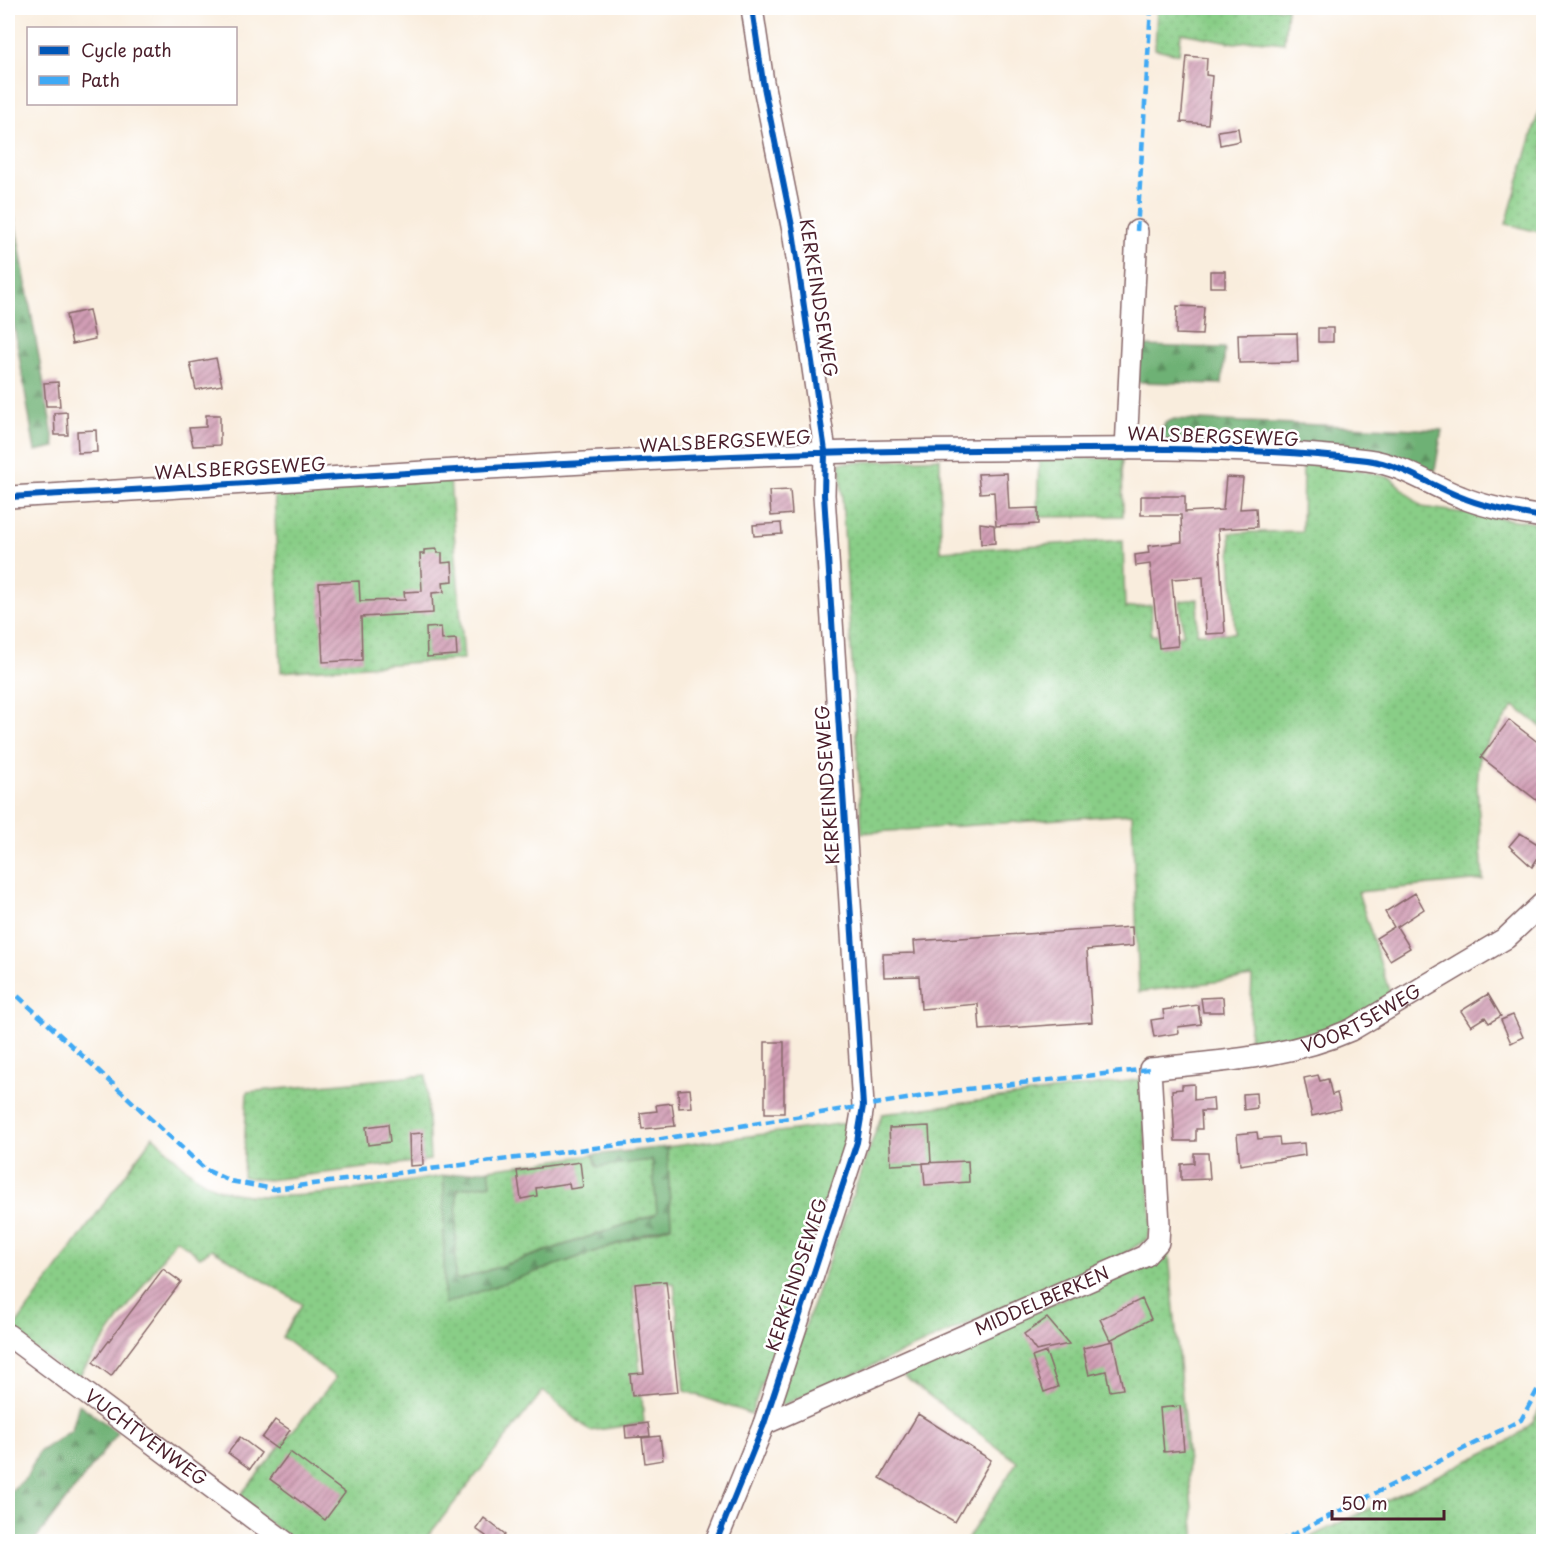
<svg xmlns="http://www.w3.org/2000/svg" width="1551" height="1549" viewBox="0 0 1551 1549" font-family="'Playpen Sans',sans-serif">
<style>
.grass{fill:url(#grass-dots);stroke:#6a7659;stroke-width:1.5}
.forest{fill:url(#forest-firs);stroke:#5c6850;stroke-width:1.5}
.building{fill:url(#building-hatch)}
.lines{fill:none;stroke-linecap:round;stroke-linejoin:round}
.minor-casing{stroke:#876769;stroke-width:24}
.minor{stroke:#fff;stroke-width:21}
.quiet{stroke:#3fa9f5;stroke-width:4.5;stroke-dasharray:9 4.5;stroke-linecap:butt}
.cycleway-casing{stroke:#fff;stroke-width:10}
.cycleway{stroke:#0057b8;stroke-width:6}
.labels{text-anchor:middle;stroke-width:5;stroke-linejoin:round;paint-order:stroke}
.street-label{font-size:18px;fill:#4a1f2b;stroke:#fff}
</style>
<defs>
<pattern id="grass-dots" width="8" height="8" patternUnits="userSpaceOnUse" patternTransform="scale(1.5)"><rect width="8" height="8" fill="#89ce87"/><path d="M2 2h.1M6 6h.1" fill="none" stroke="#78b075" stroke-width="1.8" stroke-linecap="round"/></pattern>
<pattern id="forest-firs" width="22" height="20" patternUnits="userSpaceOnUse" patternTransform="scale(1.5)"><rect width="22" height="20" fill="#6eb174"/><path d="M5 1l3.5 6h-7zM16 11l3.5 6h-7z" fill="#5c8f5f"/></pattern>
<pattern id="building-hatch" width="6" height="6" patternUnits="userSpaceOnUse" patternTransform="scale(1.5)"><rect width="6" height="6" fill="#d19eb5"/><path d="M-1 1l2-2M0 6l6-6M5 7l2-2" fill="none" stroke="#ac8093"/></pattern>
</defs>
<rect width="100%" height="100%" fill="#fff"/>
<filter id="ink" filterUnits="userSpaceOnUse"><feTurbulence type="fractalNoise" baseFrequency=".0167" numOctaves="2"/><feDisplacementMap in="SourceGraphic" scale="12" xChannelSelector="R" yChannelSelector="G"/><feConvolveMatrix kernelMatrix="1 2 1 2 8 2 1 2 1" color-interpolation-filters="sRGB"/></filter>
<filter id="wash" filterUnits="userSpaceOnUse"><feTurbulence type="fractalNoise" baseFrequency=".008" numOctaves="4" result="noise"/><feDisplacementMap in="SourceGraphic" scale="24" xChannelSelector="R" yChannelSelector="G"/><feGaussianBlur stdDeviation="1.35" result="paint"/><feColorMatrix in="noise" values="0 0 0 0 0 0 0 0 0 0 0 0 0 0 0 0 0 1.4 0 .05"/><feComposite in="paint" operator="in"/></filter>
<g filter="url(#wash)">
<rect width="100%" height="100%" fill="#f9eddd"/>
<path class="grass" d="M1157,8H1287L1284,43L1255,40L1235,43L1181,33L1179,54L1155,49Z
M1543,97V233L1506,224Z
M1039,456L1122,459L1123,516L1037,517Z
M940,458L941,551L1123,540L1125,608L1152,605L1151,635H1183L1180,601L1198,599L1197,633H1235L1230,533L1302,531L1303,464L1356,469L1391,478L1422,507L1543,524V728L1514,706L1480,753L1477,785L1483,880L1358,892L1391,997L1365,1013L1309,1037L1249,1045L1252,977L1139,992L1132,814L862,833L840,463Z
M450,479L464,659L281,672L274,488Z
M426,1075L430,1160L268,1180L243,1177L247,1092Z
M1141,1079L1152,1225L1146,1240L1117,1258L783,1405L777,1404L882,1114Z
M853,1122L854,1127L751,1414L685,1391L674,1283L633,1285L644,1423L590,1431L543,1391L424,1541H294L237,1499L336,1378L282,1337L302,1304L212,1249L200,1257L176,1239L76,1380L11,1332L153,1136C172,1154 192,1178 217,1188C269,1209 386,1184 444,1176V1303L671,1226L667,1147Z
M593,1155L595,1164L653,1160L657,1212L654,1215L459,1280L455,1279L457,1189L491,1184L489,1169Z
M1167,1231L1195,1541H966L1017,1462L898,1372L1072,1295Z
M1543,1402V1541H1302L1511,1440L1532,1423Z"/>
<path class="forest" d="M8,205H12L55,447L35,451L8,290Z
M1138,346L1225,348L1222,384L1136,382Z
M1174,419L1442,430L1434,476L1159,439L1165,423Z
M667,1147L671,1225L444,1304V1176L489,1169L491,1184L457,1189L455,1278L460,1280L654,1215L657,1212L652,1160L597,1167L593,1155Z
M79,1404L118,1433L34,1541H10L8,1540V1493L26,1478L39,1452L72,1430Z"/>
<g id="blocks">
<path class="building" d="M1187,56L1207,58L1206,75L1212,76L1208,124L1181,122Z
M1238,128L1240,141L1220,145L1218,131Z
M1210,271H1225V287H1210Z
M1177,306L1204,307L1202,335L1176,334Z
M89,310L95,339L72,344L66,315Z
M1318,328H1333V342H1318Z
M1297,333L1298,362L1239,363L1238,334Z
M216,358L222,385L196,390L190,363Z
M58,382L60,406H46L44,383Z
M67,412L68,435H55L54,413Z
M206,415H220V445L193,446L189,428L206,427Z
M96,430L97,452L78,453L77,431Z
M1007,473L1009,509L1038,508V524L996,526L994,492L980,493L978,474Z
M1226,477L1243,478L1240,509L1256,508L1257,527L1218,529L1225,633L1206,634L1203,577L1172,579L1178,646L1159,648L1150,564L1136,566L1135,555L1149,553L1148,546L1182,542L1181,515H1141V496H1185V512L1223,510Z
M790,490L792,514L771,516L769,491Z
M781,523L782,534L754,536L753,525Z
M980,523L994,525L995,543L981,544Z
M437,549V553H442V563L452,562L453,581L443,582L444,592L432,593L433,613L361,617L362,660L323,662L319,583L359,581L360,601L405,600L404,592L422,591L420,554H424V550Z
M441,627L442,640L456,639L457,655L427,657L426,628Z
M1509,720L1544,747V806L1481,757Z
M1520,833L1544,848L1532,867L1509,846Z
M1415,893L1424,909L1397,927L1410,948L1390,960L1376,938L1394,927L1385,912Z
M1132,927L1133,946L1087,950L1092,1022L980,1030L978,1004L921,1009L919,976L884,977L883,954L915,953L914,941Z
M1488,994L1501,1016L1489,1023L1485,1017L1471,1026L1461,1011Z
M1223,997L1224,1012H1203L1201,998Z
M1198,1005L1201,1024L1178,1027L1179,1033L1154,1037L1151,1020L1164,1018L1163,1010Z
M1513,1015L1523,1037L1511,1043L1501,1020Z
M765,1042H784V1113H765Z
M1318,1075L1320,1081L1328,1079L1332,1095L1337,1093L1341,1109L1312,1116L1304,1078Z
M1194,1084V1100L1213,1098L1214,1111H1201L1202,1129H1196V1141H1175L1172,1090L1182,1089V1085Z
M690,1089L692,1107L679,1108L678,1090Z
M1256,1093L1257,1108L1244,1110L1243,1094Z
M672,1103L675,1126L642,1129L640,1113L657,1111L656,1105Z
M388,1124L390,1142L368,1145L366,1127Z
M929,1126L931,1163L891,1165L889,1128Z
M1257,1132L1258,1139L1279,1137L1280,1145L1304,1143L1305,1155L1240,1165L1237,1134Z
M422,1133L423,1165L410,1166L409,1134Z
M1194,1153H1208L1210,1179L1181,1180V1164L1194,1163Z
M968,1161L969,1182L925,1185L923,1163Z
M580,1162L583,1187L570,1189L569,1183L536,1188L537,1196L521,1199L517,1171Z
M163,1269L181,1282L111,1376L93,1362Z
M666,1281L678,1392L632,1396L630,1374L644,1373L635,1284Z
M1142,1299L1151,1319L1110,1340L1100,1319Z
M1047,1318L1069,1344L1036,1351L1024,1334Z
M1113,1341L1123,1389L1110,1391L1106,1371L1089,1375L1083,1348Z
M1046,1352L1058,1387L1044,1392L1032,1357Z
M1180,1406L1184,1450L1164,1452L1160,1408Z
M918,1414L991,1460L955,1522L880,1478Z
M275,1420L290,1430L277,1449L262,1438Z
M648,1423L650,1436L626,1438L625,1426Z
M660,1436L663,1460L645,1463L642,1438Z
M240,1437L261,1453L250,1469L228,1453Z
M290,1452L345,1493L325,1520L270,1479Z
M484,1518L505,1534L500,1542H482L486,1536L476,1529Z"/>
</g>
</g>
<g filter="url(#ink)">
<use href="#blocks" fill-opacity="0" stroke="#876769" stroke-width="1.5"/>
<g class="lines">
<g class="minor-casing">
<g id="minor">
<path d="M1126,449L1137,231"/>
<path d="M8,497C331,480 655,452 978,450C1107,449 1239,445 1367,460C1400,464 1430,485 1461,497C1487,508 1516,513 1544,517"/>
<path id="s1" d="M8,1335L285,1542"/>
<path id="s2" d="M764,1424L1145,1256L1158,1242L1159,1224L1150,1069C1219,1061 1288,1058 1351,1030L1506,938L1544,902"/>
<path d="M716,1542L764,1424L857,1142L863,1106L824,495L825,451L793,231L763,82L752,8"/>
</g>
</g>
<use href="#minor" class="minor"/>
<path class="quiet" d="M1137,231L1151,8
M8,987L206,1170L230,1181L274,1189L649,1141L967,1089L1150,1069
M1278,1542L1521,1420L1544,1378"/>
<g class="cycleway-casing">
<path id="cycleway" d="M8,497C331,480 655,452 978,450C1107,449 1239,445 1367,460C1400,464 1430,485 1461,497C1487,508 1516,513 1544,517
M716,1542L764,1424L857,1142L863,1106L824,495L825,451L793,231L763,82L752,8"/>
</g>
<use href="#cycleway" class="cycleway"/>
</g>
</g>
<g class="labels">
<g class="street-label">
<text transform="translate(818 298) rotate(81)" y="6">KERKEINDSEWEG</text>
<text transform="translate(1213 437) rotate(2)" y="6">WALSBERGSEWEG</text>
<text transform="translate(725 442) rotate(-3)" y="6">WALSBERGSEWEG</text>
<text transform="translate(240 469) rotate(-3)" y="6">WALSBERGSEWEG</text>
<text transform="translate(828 785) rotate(-94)" y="6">KERKEINDSEWEG</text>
<text dy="6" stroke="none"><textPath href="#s2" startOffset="828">VOORTSEWEG</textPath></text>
<text transform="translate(797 1275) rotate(-72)" y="6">KERKEINDSEWEG</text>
<text dy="6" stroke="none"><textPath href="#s2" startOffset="304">MIDDELBERKEN</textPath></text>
<text dy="6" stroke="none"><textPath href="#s1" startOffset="172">VUCHTVENWEG</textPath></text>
</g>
</g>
<rect width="1551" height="1549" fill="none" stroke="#fff" stroke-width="30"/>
<rect x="27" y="27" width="210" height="78" fill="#ffffff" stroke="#b7a5aa" stroke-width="1.5"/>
<rect x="39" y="46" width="30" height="9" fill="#0057b8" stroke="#b7a5aa" stroke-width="1.5"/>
<text x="81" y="57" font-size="18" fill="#4a1f2b">Cycle path</text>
<rect x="39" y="76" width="30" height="9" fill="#3fa9f5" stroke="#b7a5aa" stroke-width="1.5"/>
<text x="81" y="87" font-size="18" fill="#4a1f2b">Path</text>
<path d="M1332 1510v9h112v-9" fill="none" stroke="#4a1f2b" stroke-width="3"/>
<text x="1341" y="1510" font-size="18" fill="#4a1f2b" stroke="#ffffff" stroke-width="4.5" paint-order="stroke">50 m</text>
</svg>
